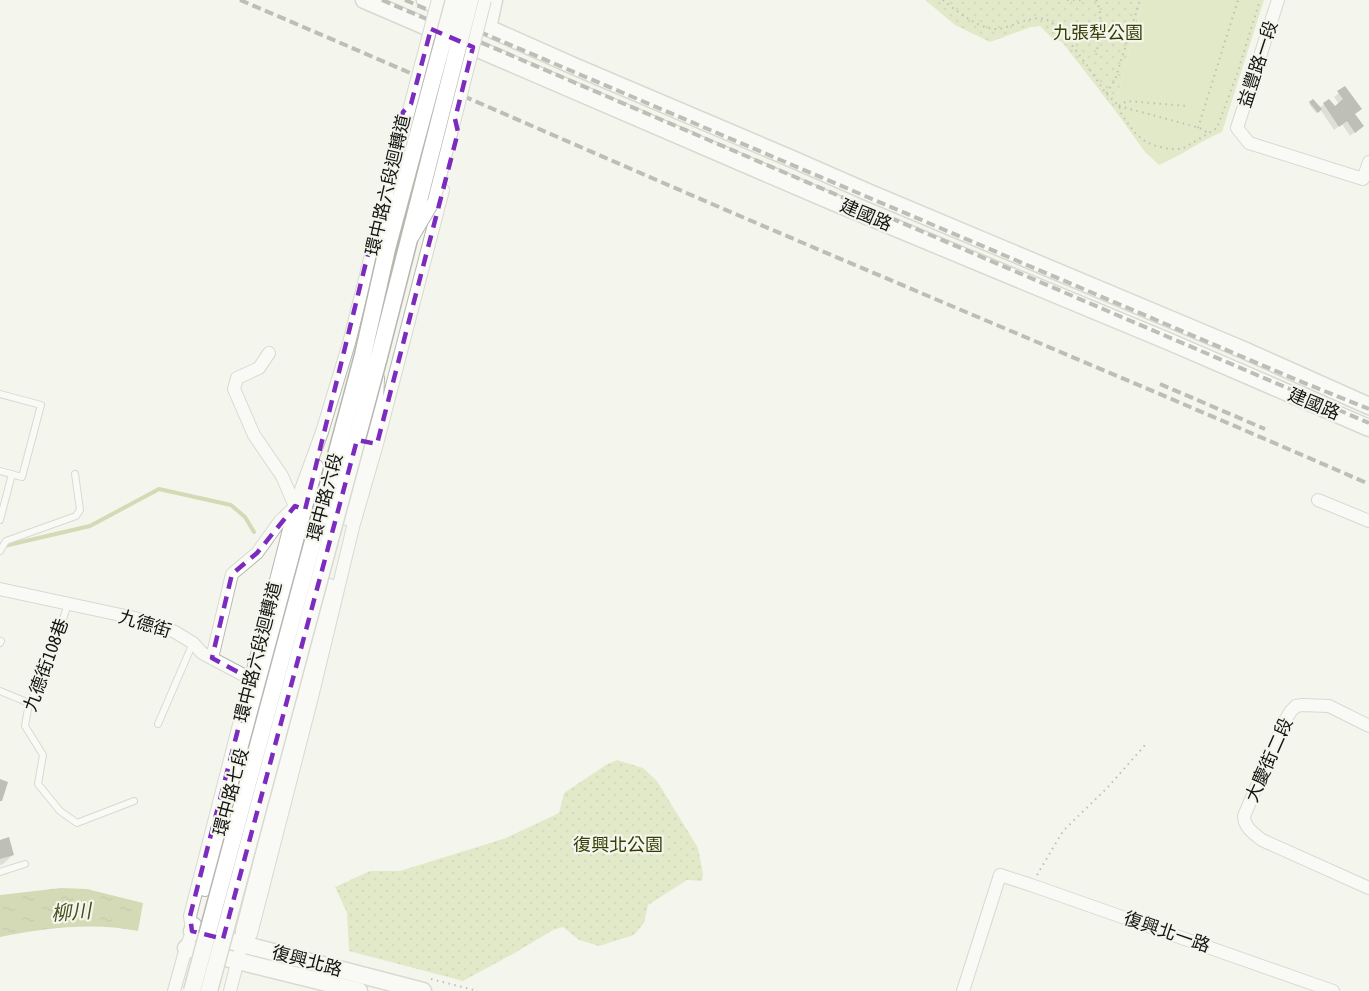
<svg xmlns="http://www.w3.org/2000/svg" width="1369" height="991" viewBox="0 0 1369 991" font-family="'Asap Condensed','Noto Sans TC',sans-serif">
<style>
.park{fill:url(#park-dots)}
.pitch{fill:#ccd99d}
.water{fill:url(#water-ripples)}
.shadow{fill:#0003}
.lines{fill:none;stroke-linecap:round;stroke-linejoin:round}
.stream{stroke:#abb972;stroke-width:4}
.building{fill:#7c7d76}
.lane-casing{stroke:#b6b8b0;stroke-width:8}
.street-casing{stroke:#b6b8b0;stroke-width:14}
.secondary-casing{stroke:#b6b8b0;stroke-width:19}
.path{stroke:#7e7f79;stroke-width:2;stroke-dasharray:1.5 4.5;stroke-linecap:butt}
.lane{stroke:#fff;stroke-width:6}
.street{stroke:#fff;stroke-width:12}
.secondary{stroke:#fff;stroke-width:16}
.rail{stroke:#7a7c76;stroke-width:4;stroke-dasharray:9 4.5;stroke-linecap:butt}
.street-bridge-casing{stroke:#b6b8b0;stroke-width:14;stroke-linecap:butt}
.secondary-bridge-casing{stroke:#b6b8b0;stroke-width:19;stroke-linecap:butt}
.street-bridge{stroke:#fff;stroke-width:12}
.secondary-bridge{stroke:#fff;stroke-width:16}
.marked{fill:none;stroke:#7b2cbf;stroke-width:4.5;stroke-dasharray:12 8;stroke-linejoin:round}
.labels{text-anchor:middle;stroke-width:4.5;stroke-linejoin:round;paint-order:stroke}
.park-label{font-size:18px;fill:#363e06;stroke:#f4f6ed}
.street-label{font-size:18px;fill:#141512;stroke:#f4f6ed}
.water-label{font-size:20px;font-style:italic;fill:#464f1a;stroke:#f4f6ed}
</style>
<defs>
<pattern id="park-dots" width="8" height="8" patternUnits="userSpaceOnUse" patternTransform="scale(1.5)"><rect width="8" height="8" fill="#ccd99d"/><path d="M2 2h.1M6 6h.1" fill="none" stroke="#aeb986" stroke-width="1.8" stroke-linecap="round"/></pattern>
<pattern id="water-ripples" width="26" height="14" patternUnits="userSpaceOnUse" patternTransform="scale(1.5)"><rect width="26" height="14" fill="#abb972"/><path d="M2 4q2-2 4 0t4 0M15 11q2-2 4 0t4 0" fill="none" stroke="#929e62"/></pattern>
</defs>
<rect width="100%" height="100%" fill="#f4f6ed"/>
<path class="park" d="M925,0H1143L1114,109L1062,42L1052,38L1040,26L1031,27L990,42L955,25Z
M617,760L643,768L657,781L698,848L703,874L702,881L687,880L648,905L644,923L634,935L599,946L579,940L563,927L553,930L513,954L463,981L349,951L347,913L335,887L370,871H400L506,838L559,813L564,793L606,765Z"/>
<path class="pitch" d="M1143,0H1264L1222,132C1200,141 1181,156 1159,165L1145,152L1114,109Z"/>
<path class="water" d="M61,888L87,889L143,903L138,931C91,922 46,928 0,937V895Z"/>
<path class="shadow" d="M1345,88L1354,115L1357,130L1350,136L1342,124L1334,130L1320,109L1316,113L1309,104L1313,101L1319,108L1328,101L1334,108L1339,104L1334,97Z
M0,842L13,855L3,864L0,865Z"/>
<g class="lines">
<path class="stream" d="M4,546L90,526L159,489L231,505L245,517L254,532"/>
</g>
<path class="building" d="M1345,86L1362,109L1355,114L1364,126L1355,133L1347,121L1339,127L1323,103L1329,99L1335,106L1343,99L1337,91Z
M1313,99L1322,109L1318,113L1309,102Z
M0,779L8,782L2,801H0Z
M9,837L14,855L0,859V840Z"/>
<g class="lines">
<g class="lane-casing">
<path id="lane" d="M0,394L41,405L22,477L0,471
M0,520L12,474
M0,551L6,541L76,516L80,510L75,474
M68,604L44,677L29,703L25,726L43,755L38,784L60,811L77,823L134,801
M0,643L1,641
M0,691L29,703
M158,724L193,643
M0,872L25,864"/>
</g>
<g class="street-casing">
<path id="street" d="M1278,0L1237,128L1249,143L1363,179L1369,162
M269,353L259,368L237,378L234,389L254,435L282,476L295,506L298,507
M1318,500L1369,521
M347,519L377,399L378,378
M0,589L144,620L175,632L193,643L202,653L251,679L258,681
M212,658L232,574L257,553L280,521L295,507
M1369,726L1329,706L1302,705L1296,706L1291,711L1284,722L1244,816C1244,827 1254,834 1262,840L1369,888
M205,890L317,466
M192,931L190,916L295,506L322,432L349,343L383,207
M242,944L251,934L312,697L353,527L377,444L443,190
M174,991L186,948L195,924
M230,991L242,944V931L330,585
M963,991L1000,875L1031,885L1333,991"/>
</g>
<g class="secondary-casing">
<path id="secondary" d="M364,0L833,202L1170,342L1369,428
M425,0L576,67L790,158L870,193L1246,351L1369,406
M488,28L494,0
M192,931L423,991
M186,948L359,991"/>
</g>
<path class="path" d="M943,0C956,11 978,28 995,29C1012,29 1032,12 1049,21C1062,28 1097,79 1106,94L1115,80L1140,0
M1067,0H1081
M1096,0C1104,15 1099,39 1096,56
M1107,94L1119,106L1121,113L1129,125L1137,135L1146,142L1156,146L1169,149H1182L1201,138L1217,128L1237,74L1260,0
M1119,106L1200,128L1208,133
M1119,106L1127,101L1187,106
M1198,128L1238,0
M1037,875L1063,831L1108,787L1146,744
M431,979L478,991"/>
<use href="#lane" class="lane"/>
<use href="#street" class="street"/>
<use href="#secondary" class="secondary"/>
<path class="rail" d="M240,0C405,70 568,142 733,213C945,304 1158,392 1369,484
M382,0L1369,423
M405,0L1297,380L1369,409
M1160,384L1265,429"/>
<g class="street-bridge-casing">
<path id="street-bridge" d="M386,238L385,215L388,190L438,0
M412,238L434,201L485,0"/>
</g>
<g class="secondary-bridge-casing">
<path id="secondary-bridge" d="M192,991L363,355L387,249L454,0
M209,991L379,357L470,0"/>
</g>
<use href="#street-bridge" class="street-bridge"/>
<use href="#secondary-bridge" class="secondary-bridge"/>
</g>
<path d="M0 0H1369V991H0ZM431,29L473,47L455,119L458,132L377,444L357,440L223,939L192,931L190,916L251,679L212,658L232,574L257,553L295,506L305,510L403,112L411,104Z" fill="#f4f6ed" fill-opacity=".55" fill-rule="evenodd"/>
<path class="marked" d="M431,29L473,47L455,119L458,132L377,444L357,440L223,939L192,931L190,916L251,679L212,658L232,574L257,553L295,506L305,510L403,112L411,104Z"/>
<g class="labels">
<g class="park-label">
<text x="1098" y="39">九張犁公園</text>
<text x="618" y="851">復興北公園</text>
</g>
<g class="street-label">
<text transform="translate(1258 64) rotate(-72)" y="6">益豐路一段</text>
<text transform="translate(388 185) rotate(-77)" y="6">環中路六段迴轉道</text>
<text transform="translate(866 215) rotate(23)" y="6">建國路</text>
<text transform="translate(1314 404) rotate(23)" y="6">建國路</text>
<text transform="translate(325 497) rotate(-75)" y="6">環中路六段</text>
<text transform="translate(145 624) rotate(17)" y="6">九德街</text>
<text transform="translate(258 652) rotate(-76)" y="6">環中路六段迴轉道</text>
<text transform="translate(46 665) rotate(-70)" y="6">九德街108巷</text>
<text transform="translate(1269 760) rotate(-66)" y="6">大慶街二段</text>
<text transform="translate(231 792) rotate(-75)" y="6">環中路七段</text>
<text transform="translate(1167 932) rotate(19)" y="6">復興北一路</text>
<text transform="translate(307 961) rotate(15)" y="6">復興北路</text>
</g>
<g class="water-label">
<text transform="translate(71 912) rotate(-4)" y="7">柳川</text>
</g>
</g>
</svg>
